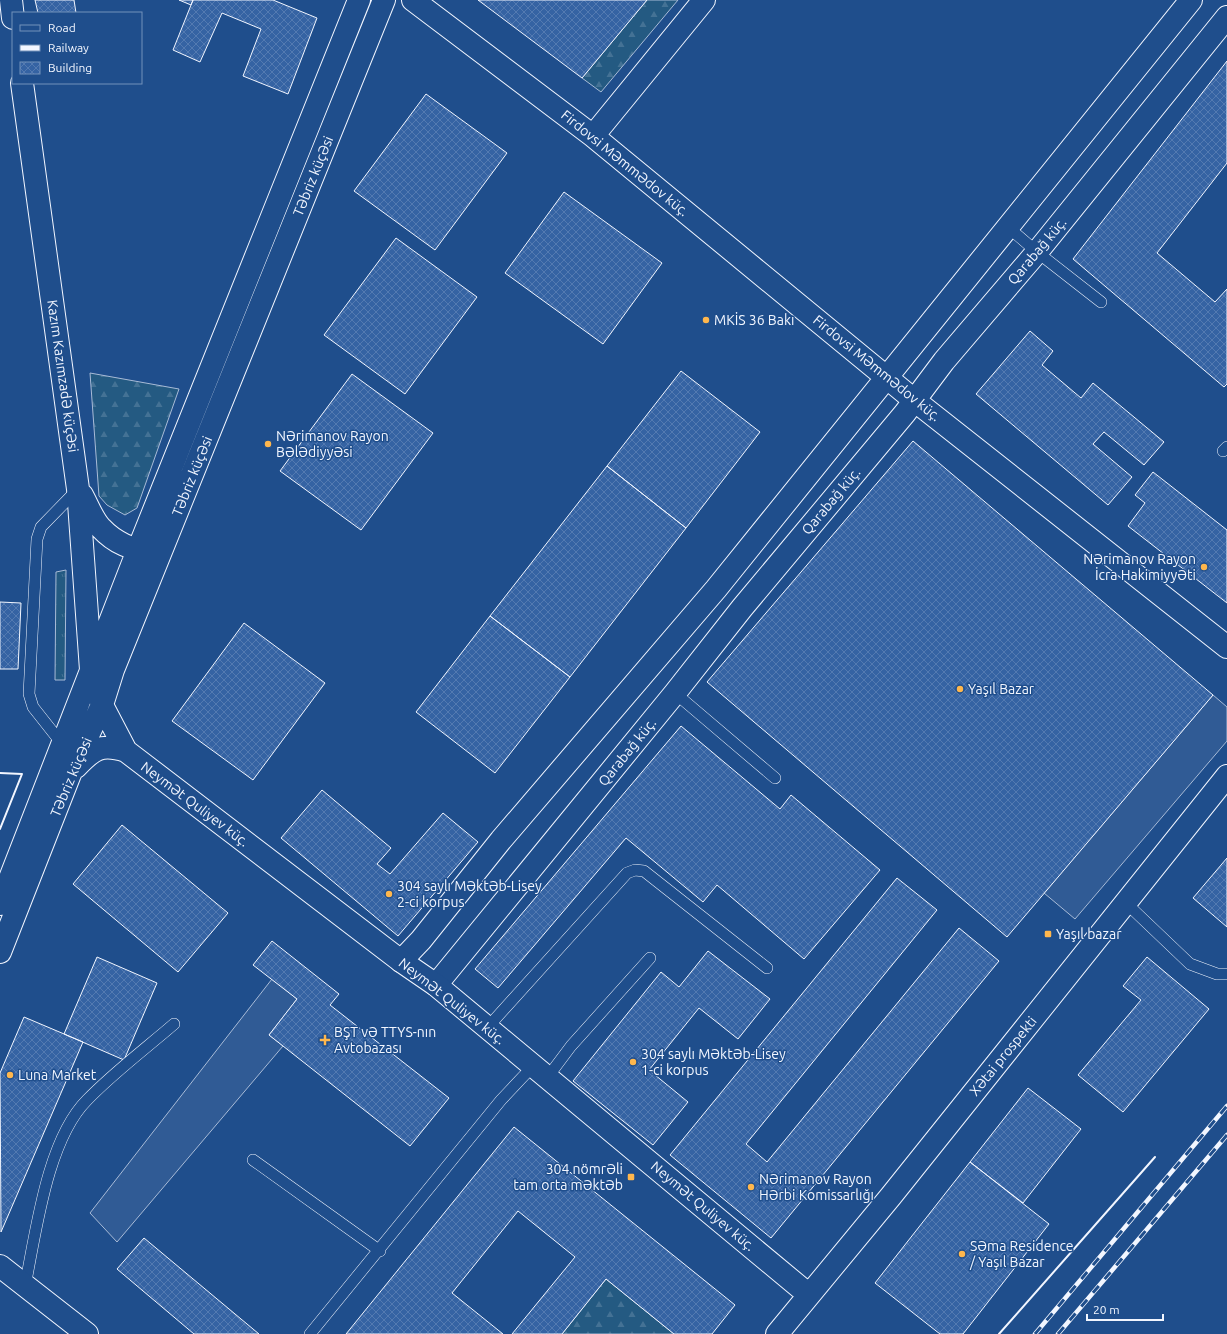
<svg xmlns="http://www.w3.org/2000/svg" width="1227" height="1334" viewBox="0 0 1227 1334" font-family="Ubuntu,sans-serif">
<style>
.grass{fill:url(#grass-tufts);stroke:#a8bbd7}
.forest{fill:url(#forest-firs);stroke:#a8bbd7}
.parking{fill:#305b95;stroke:#a8bbd7}
.building{fill:url(#building-cross-hatch);stroke:#f2f6ff}
.lines{fill:none;stroke-linecap:round;stroke-linejoin:round}
.service-casing{stroke:#f2f6ff;stroke-width:12}
.minor-casing{stroke:#f2f6ff;stroke-width:24}
.tertiary-casing{stroke:#f2f6ff;stroke-width:24}
.secondary-casing{stroke:#f2f6ff;stroke-width:24}
.service{stroke:#1f4e8c;stroke-width:11}
.minor{stroke:#1f4e8c;stroke-width:22}
.tertiary{stroke:#1f4e8c;stroke-width:22}
.secondary{stroke:#1f4e8c;stroke-width:22}
.rail-casing{stroke:#f2f6ff;stroke-width:4.5}
.rail{stroke:#1f4e8c;stroke-width:3;stroke-dasharray:9;stroke-linecap:butt}
.wall{stroke:#f2f6ff;stroke-width:2}
.poi-dot{fill:#ffb74d;stroke:#1f4e8c;stroke-width:1.5}
.labels{text-anchor:middle;stroke-width:3;stroke-linejoin:round;paint-order:stroke}
.street-label{font-size:14px;fill:#f2f6ff;stroke:#1f4e8c}
.poi-label{font-size:14px;fill:#f2f6ff;stroke:#1f4e8c;text-anchor:start}
</style>
<defs>
<pattern id="grass-tufts" width="24" height="20" patternUnits="userSpaceOnUse"><rect width="24" height="20" fill="#245a82"/><path d="M3 7l-1-3M5 7V3M7 7l1-3M15 17l-1-3M17 17v-4M19 17l1-3" fill="none" stroke="#447295"/></pattern>
<pattern id="forest-firs" width="22" height="20" patternUnits="userSpaceOnUse"><rect width="22" height="20" fill="#245a82"/><path d="M5 1l3.5 6h-7zM16 11l3.5 6h-7z" fill="#447295"/></pattern>
<pattern id="building-cross-hatch" width="8" height="8" patternUnits="userSpaceOnUse"><rect width="8" height="8" fill="#3563a3"/><path d="M0 0l8 8M0 8l8-8" fill="none" stroke="#537ab1"/></pattern>
</defs>
<rect width="100%" height="100%" fill="#1f4e8c"/>
<path class="grass" d="M66,570L65,680H55L56,572Z"/>
<path class="forest" d="M647,0H678L601,92L582,78Z
M90,373L179,389L137,508L125,515L107,505L99,496Z
M606,1279L674,1334H562Z"/>
<path class="parking" d="M1213,695L1227,707V741L1075,919L1044,893Z
M272,979L297,999L269,1035L283,1046L117,1242L90,1213Z"/>
<path class="building" d="M35,0H74L76,13H38Z
M179,0H193L191,5Z
M193,0H273L317,18L288,94L243,76L261,29L222,13L200,62L173,50Z
M478,0H647L582,78Z
M1227,61V163L1157,253L1215,302L1227,289V384L1224,387L1073,259Z
M426,94L507,153L435,250L354,191Z
M564,192L662,263L603,344L505,273Z
M396,238L477,297L405,394L324,335Z
M1030,331L1053,351L1042,365L1081,398L1093,383L1164,442L1144,465L1104,432L1093,444L1132,477L1108,505L976,394Z
M681,371L760,432L686,528L607,466Z
M352,374L433,433L361,530L280,471Z
M913,441L1213,695L1007,937L707,682Z
M607,466L686,528L570,677L490,616Z
M1153,472L1227,530V603L1128,526L1145,503L1135,495Z
M0,602L21,603L18,669H0Z
M490,616L570,677L495,773L416,712Z
M244,623L325,683L253,780L172,721Z
M681,726L780,809L791,795L880,870L804,959L717,885L703,902L626,838L498,988L475,969Z
M322,790L391,848L377,864L390,874L443,813L478,842L398,936L281,838Z
M122,825L228,913L178,972L73,884Z
M1227,858V927L1193,898Z
M897,878L937,910L746,1144L767,1162L959,928L999,961L771,1238L670,1155Z
M272,941L339,994L330,1005L449,1098L410,1146L269,1035L297,999L253,965Z
M708,951L770,999L738,1039L699,1008L649,1070L688,1102L653,1145L573,1081L661,972L679,987Z
M97,957L157,983L124,1060L64,1034Z
M1147,957L1209,1009L1123,1112L1078,1075L1141,1000L1123,986Z
M24,1017L83,1042L1,1232L0,1073Z
M1028,1088L1081,1129L1023,1203L970,1162Z
M514,1127L735,1305L712,1334H674L606,1279L562,1334H512L575,1257L518,1211L452,1293L503,1334H346Z
M970,1162L1049,1224L963,1334H940L875,1283Z
M144,1238L259,1334H194L117,1269Z"/>
<g class="lines">
<g class="service-casing">
<path id="service" d="M1008,227L1037,252L1101,302
M1223,451L1227,447
M675,693L775,778
M63,745L33,707L29,694L37,539L41,527L78,489
M1126,903L1190,964L1217,974H1227
M487,1028L627,873L635,870L644,871L767,968
M547,1078L571,1046L650,958
M253,1160L380,1251
M25,1286C36,1232 47,1140 87,1100C113,1073 145,1049 174,1024
M310,1334L501,1100L533,1066"/>
</g>
<g class="minor-casing">
<path id="minor" d="M413,0L593,136L914,400L1227,647
M593,136L704,0
M401,961L421,940L501,840L716,589L1191,0
M436,985L675,693L742,608L905,413L944,361L1037,252L1227,17"/>
</g>
<g class="tertiary-casing">
<path id="tertiary" d="M0,1266L87,1334"/>
</g>
<g class="secondary-casing">
<path id="secondary" d="M11,0L13,18
M22,83L78,489L91,670L102,705L126,751L401,961L436,985L809,1295
M82,495C88,506 93,520 101,528C113,541 134,553 152,549
M76,767C93,749 101,743 126,751
M0,904L138,550L359,0
M0,952L70,774L102,705L113,670L384,0
M777,1334L891,1196L1227,776"/>
</g>
<use href="#service" class="service"/>
<use href="#minor" class="minor"/>
<use href="#tertiary" class="tertiary"/>
<use href="#secondary" class="secondary"/>
<g class="rail-casing">
<path id="rail" d="M1035,1334L1227,1106
M1058,1334L1227,1135"/>
</g>
<use href="#rail" class="rail"/>
<path class="wall" d="M0,773L22,774L0,829
M999,1334L1155,1157"/>
</g>
<g class="poi-dot">
<circle cx="706" cy="320" r="4"/>
<circle cx="268" cy="444" r="4"/>
<circle cx="1204" cy="567" r="4"/>
<circle cx="960" cy="689" r="4"/>
<circle cx="389" cy="894" r="4"/>
<rect x="1044" y="930" width="8" height="8" rx="2"/>
<path d="M323 1034h4v4h4v4h-4v4h-4v-4h-4v-4h4z"/>
<circle cx="633" cy="1062" r="4"/>
<circle cx="10" cy="1075" r="4"/>
<rect x="627" y="1173" width="8" height="8" rx="2"/>
<circle cx="751" cy="1187" r="4"/>
<circle cx="962" cy="1254" r="4"/>
</g>
<g class="labels">
<g class="street-label">
<text transform="translate(625 163) rotate(39)" y="5">Firdovsi Məmmədov küç.</text>
<text transform="translate(313 176) rotate(-68)" y="5">Təbriz küçəsi</text>
<text transform="translate(1037 251) rotate(-50)" y="5">Qarabağ küç.</text>
<text transform="translate(877 368) rotate(39)" y="5">Firdovsi Məmmədov küç.</text>
<text transform="translate(63 376) rotate(82)" y="5">Kazım Kazımzadə küçəsi</text>
<text transform="translate(192 476) rotate(-68)" y="5">Təbriz küçəsi</text>
<text transform="translate(831 501) rotate(-50)" y="5">Qarabağ küç.</text>
<text transform="translate(627 752) rotate(-51)" y="5">Qarabağ küç.</text>
<text transform="translate(71 777) rotate(-67)" y="5">Təbriz küçəsi</text>
<text transform="translate(195 804) rotate(37)" y="5">Neymət Quliyev küç.</text>
<text transform="translate(452 1001) rotate(38)" y="5">Neymət Quliyev küç.</text>
<text transform="translate(1003 1056) rotate(-51)" y="5">Xətai prospekti</text>
<text transform="translate(703 1206) rotate(40)" y="5">Neymət Quliyev küç.</text>
</g>
<g class="poi-label">
<text x="714" y="325">MKİS 36 Bakı</text>
<text x="276" y="441">Nərimanov Rayon<tspan x="276" dy="16">Bələdiyyəsi</tspan></text>
<text x="1196" y="564" text-anchor="end">Nərimanov Rayon<tspan x="1196" dy="16">İcra Hakimiyyəti</tspan></text>
<text x="968" y="694">Yaşıl Bazar</text>
<text x="397" y="891">304 saylı Məktəb-Lisey<tspan x="397" dy="16">2-ci korpus</tspan></text>
<text x="1056" y="939">Yaşıl bazar</text>
<text x="334" y="1037">BŞT və TTYS-nın<tspan x="334" dy="16">Avtobazası</tspan></text>
<text x="641" y="1059">304 saylı Məktəb-Lisey<tspan x="641" dy="16">1-ci korpus</tspan></text>
<text x="18" y="1080">Luna Market</text>
<text x="623" y="1174" text-anchor="end">304 nömrəli<tspan x="623" dy="16">tam orta məktəb</tspan></text>
<text x="759" y="1184">Nərimanov Rayon<tspan x="759" dy="16">Hərbi Komissarlığı</tspan></text>
<text x="970" y="1251">Səma Residence<tspan x="970" dy="16">/ Yaşıl Bazar</tspan></text>
</g>
</g>
<rect x="12" y="12" width="130" height="72" fill="#1f4e8c" stroke="#7391ba"/>
<rect x="20" y="25" width="20" height="6" fill="#1f4e8c" stroke="#7391ba"/>
<text x="48" y="32" font-size="12" fill="#f2f6ff">Road</text>
<rect x="20" y="45" width="20" height="6" fill="#f2f6ff" stroke="#7391ba"/>
<text x="48" y="52" font-size="12" fill="#f2f6ff">Railway</text>
<rect x="20" y="62" width="20" height="12" fill="url(#building-cross-hatch)" stroke="#7391ba"/>
<text x="48" y="72" font-size="12" fill="#f2f6ff">Building</text>
<path d="M1087 1314v6h76v-6" fill="none" stroke="#f2f6ff" stroke-width="2"/>
<text x="1093" y="1314" font-size="12" fill="#f2f6ff" stroke="#1f4e8c" stroke-width="3" paint-order="stroke">20 m</text>
</svg>
